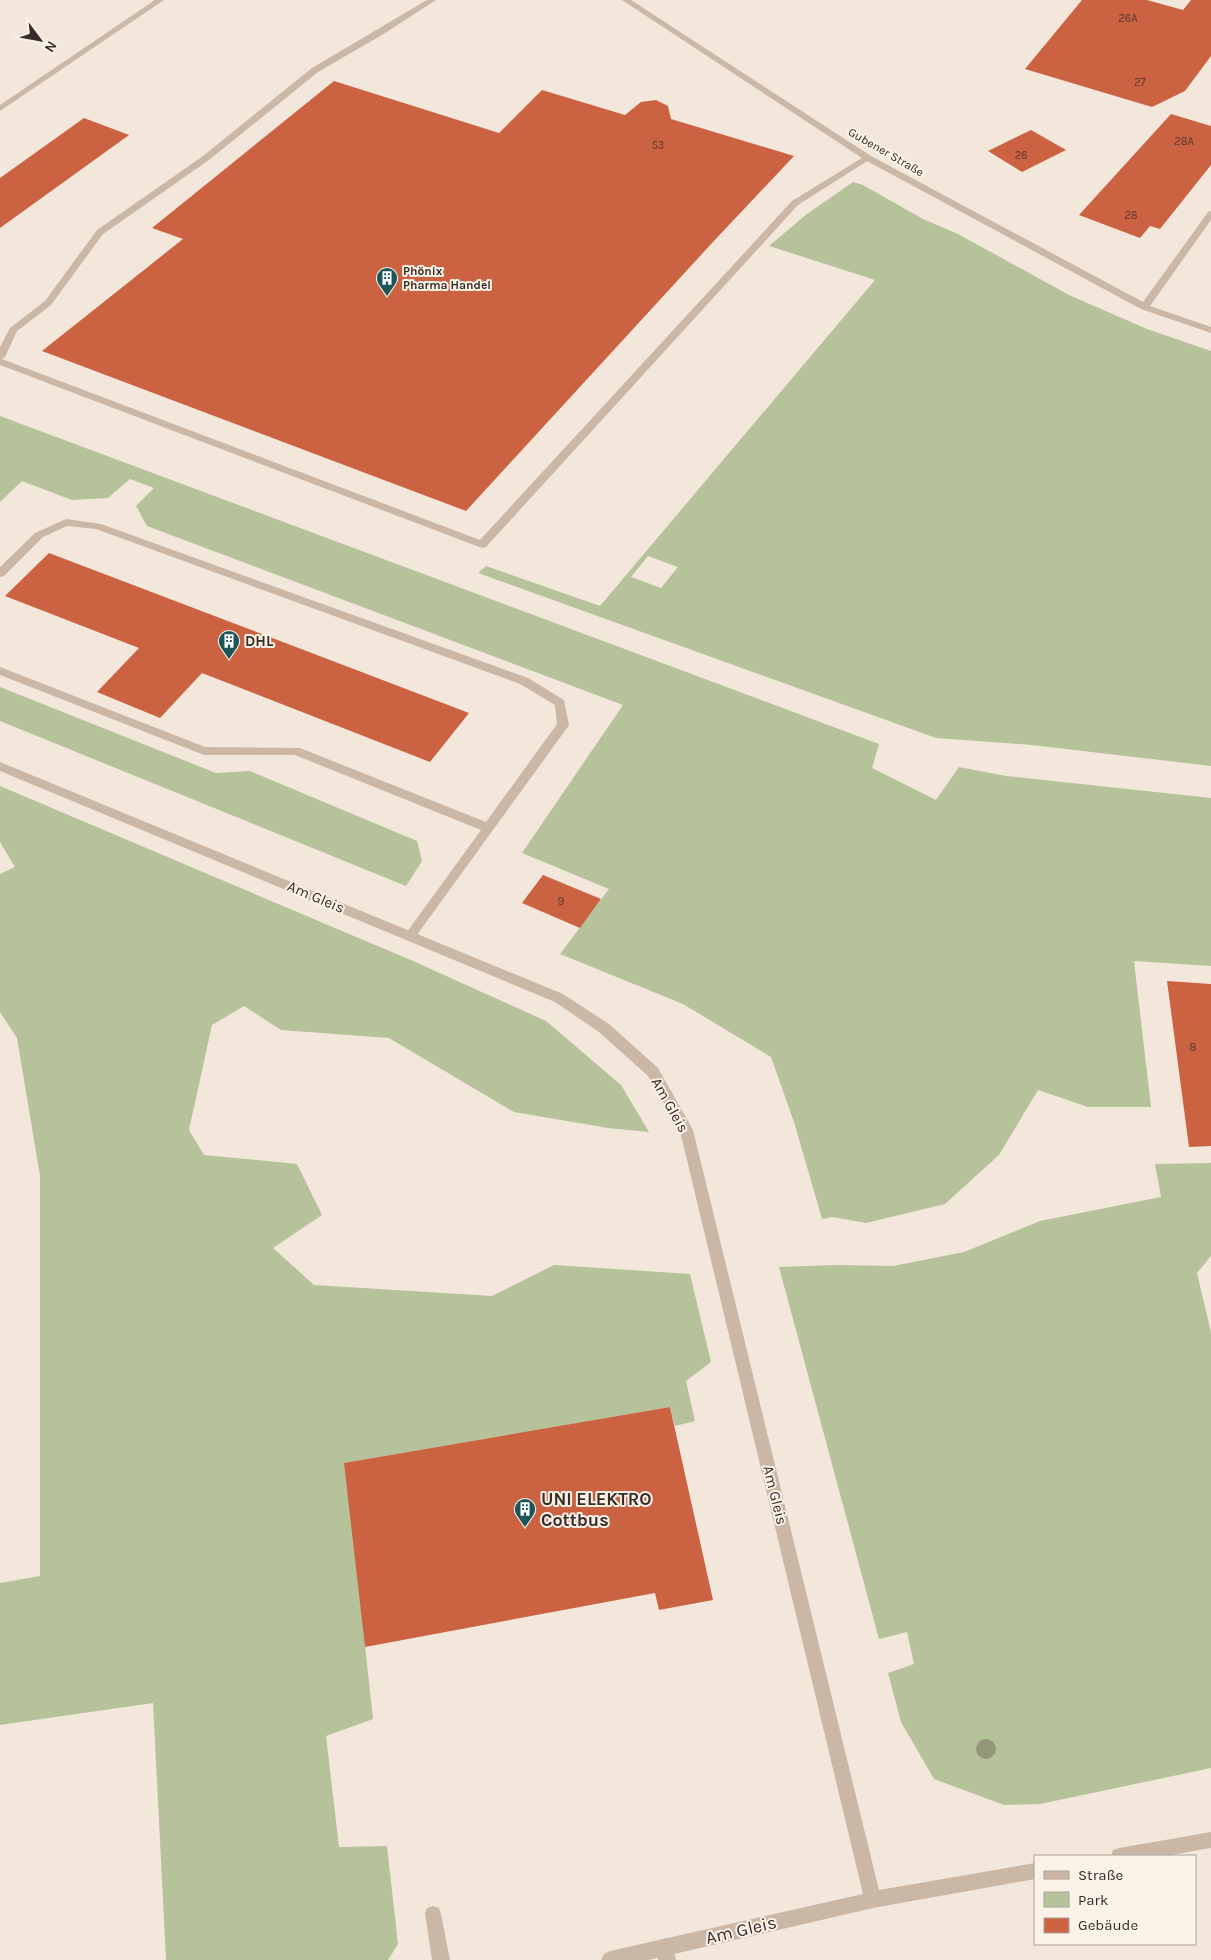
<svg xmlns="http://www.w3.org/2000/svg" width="1211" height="1960" viewBox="0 0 1211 1960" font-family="Karla,sans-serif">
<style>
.green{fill:#b5c29a;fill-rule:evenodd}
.building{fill:#cb6241}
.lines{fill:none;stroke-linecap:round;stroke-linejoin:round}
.service{fill:#cbb7a6;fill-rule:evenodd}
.minor{fill:#cbb7a6;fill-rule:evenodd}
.tree{fill:#94977a}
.labels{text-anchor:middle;stroke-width:4;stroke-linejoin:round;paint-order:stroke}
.far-number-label{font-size:11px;fill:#5c3a2e}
.far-street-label{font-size:12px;fill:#372c27;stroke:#faf1e7}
.far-poi-label{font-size:12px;font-weight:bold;fill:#372c27;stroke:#faf1e7;text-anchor:start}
.number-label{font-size:12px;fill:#5c3a2e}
.poi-label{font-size:15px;font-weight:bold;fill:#372c27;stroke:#faf1e7;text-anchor:start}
.street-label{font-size:15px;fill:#372c27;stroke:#faf1e7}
.near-poi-label{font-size:18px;font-weight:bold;fill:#372c27;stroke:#faf1e7;text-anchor:start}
.near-street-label{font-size:18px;fill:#372c27;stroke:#faf1e7}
</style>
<rect width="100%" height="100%" fill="#f3e7db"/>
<path class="green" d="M853,182L863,185L923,219L958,234L1069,295L1147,329L1211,351V766L1032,745L936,738L478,573L486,566L600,606L875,280L769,246L807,214ZM648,556L678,567L661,588L631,577Z
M0,416L879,744L872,768L936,800L959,767L1006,776L1211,798V966L1134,961L1151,1107H1088L1038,1090L999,1155L945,1204L866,1223L832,1217L822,1219L794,1122L771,1057L683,1004L560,954L609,889L522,853L623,705L147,526L136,506L154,488L130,479L108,498L72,500L22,481L0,502Z
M0,687L216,773L250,771L417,841L422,861L406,886L0,721Z
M0,786L413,961L546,1021L621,1085L649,1132L608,1128L514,1112L389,1038L281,1030L244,1006L212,1025L189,1130L204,1155L297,1164L322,1215L273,1248L314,1285L492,1296L554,1265L690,1274L711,1362L686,1381L695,1421L675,1426L670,1407L345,1463L373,1719L326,1736L339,1847L387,1846L398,1944L388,1960H166L153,1703L0,1725V1583L40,1576V1176L17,1038L0,1012V874L15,867L0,842Z
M1211,1163V1256L1197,1273L1211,1332V1768L1040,1804L1004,1805L934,1779L901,1722L888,1673L914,1664L907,1632L879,1639L779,1267L835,1265L893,1266L964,1252L1040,1221L1161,1197L1155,1164Z"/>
<path class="building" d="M1082,0H1147L1183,10L1191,0H1211V56L1185,91L1152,107L1025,69Z
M334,81L499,133L542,90L625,115L641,102L656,100L668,106L671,119L794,156L712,243L466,511L42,351L183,239L152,228Z
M1171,114L1211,126V165L1160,229L1150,226L1140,238L1079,215Z
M84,118L129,135L0,228V178Z
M1031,130L1066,150L1022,172L988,151Z
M49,553L469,713L430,762L202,673L160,718L97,692L139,648L5,596Z
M543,875L601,899L580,928L522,903Z
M1167,981L1211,984V1146L1189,1147Z
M670,1407L713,1600L659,1610L655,1593L365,1647L344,1463Z"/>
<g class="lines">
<path class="service" d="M155,0H164L0,111V105Z
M427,0H436L382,35L318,72L209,160L103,234L51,305L17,331L5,357L2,359L480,540L792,201L865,156L872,158L798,205L486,547L482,548L0,365V347L10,328L45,301L97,230L203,156L312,68Z
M66,519L101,524L528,678L564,700L569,725L567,728L414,939H406L404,936L481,830L295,755H204L0,675V667L205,747L300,748L486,822L557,724L555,705L520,684L96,529L67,526L43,537L4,576L0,577V567L35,533Z
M433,1906L439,1908L441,1914L450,1960H432L425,1914L427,1908Z
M665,1938L671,1941L676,1960H658L656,1947L659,1941Z"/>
<path class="minor" d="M622,0H631L871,156L1143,302L1208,212L1211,211V220L1150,306L1211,327V333L1141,309L865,160Z
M0,762L563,994L609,1024L658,1068L693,1130L879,1890L1035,1863V1879L873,1908L648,1960H601L604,1954L610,1951L863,1894L680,1131L648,1076L599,1032L555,1002L0,771Z
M1211,1832V1848L1165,1856H1111L1113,1850L1119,1848Z"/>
</g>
<circle class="tree" cx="986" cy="1749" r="10"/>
<defs>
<g id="building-pin" transform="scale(1.125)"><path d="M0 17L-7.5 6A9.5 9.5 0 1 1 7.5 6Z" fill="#1b565a" stroke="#faf1e7"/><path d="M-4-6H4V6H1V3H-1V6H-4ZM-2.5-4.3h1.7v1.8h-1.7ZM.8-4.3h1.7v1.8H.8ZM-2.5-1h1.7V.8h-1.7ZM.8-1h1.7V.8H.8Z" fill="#fff"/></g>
</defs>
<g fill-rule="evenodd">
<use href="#building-pin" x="387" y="278"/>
<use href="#building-pin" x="229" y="641"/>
<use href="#building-pin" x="525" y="1509"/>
</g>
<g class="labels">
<g class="far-number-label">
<text x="1128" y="22">26A</text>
<text x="1140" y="86">27</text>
<text x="1184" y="145">28A</text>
<text x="658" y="149">53</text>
<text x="1021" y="159">26</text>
<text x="1131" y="219">28</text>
</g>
<g class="far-street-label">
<text transform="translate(886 152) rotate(30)" y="4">Gubener Straße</text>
</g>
<g class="far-poi-label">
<text x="403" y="275">Phönix<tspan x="403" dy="14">Pharma Handel</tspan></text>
</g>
<g class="number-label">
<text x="561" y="905">9</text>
<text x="1193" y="1051">8</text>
</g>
<g class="poi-label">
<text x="245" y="646">DHL</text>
</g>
<g class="street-label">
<text transform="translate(316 897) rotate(23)" y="5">Am Gleis</text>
<text transform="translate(670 1105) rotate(61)" y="5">Am Gleis</text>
<text transform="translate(775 1495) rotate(76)" y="5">Am Gleis</text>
</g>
<g class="near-poi-label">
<text x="541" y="1505">UNI ELEKTRO<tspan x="541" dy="21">Cottbus</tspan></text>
</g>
<g class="near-street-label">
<text transform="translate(741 1930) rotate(-13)" y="6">Am Gleis</text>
</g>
</g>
<rect x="1034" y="1855" width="162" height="90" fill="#faf1e7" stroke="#aca29a"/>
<rect x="1044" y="1871" width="25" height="8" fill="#cbb7a6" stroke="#aca29a"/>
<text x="1078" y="1880" font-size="15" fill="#372c27">Straße</text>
<rect x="1044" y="1892" width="25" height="15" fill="#b5c29a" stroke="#aca29a"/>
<text x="1078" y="1905" font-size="15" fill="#372c27">Park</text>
<rect x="1044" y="1918" width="25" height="15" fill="#cb6241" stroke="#aca29a"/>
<text x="1078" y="1930" font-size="15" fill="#372c27">Gebäude</text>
<g transform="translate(40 40) rotate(122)" stroke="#faf1e7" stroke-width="4" paint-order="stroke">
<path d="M0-4L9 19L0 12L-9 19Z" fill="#372c27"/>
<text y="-8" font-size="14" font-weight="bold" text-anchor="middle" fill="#372c27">N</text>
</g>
</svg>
